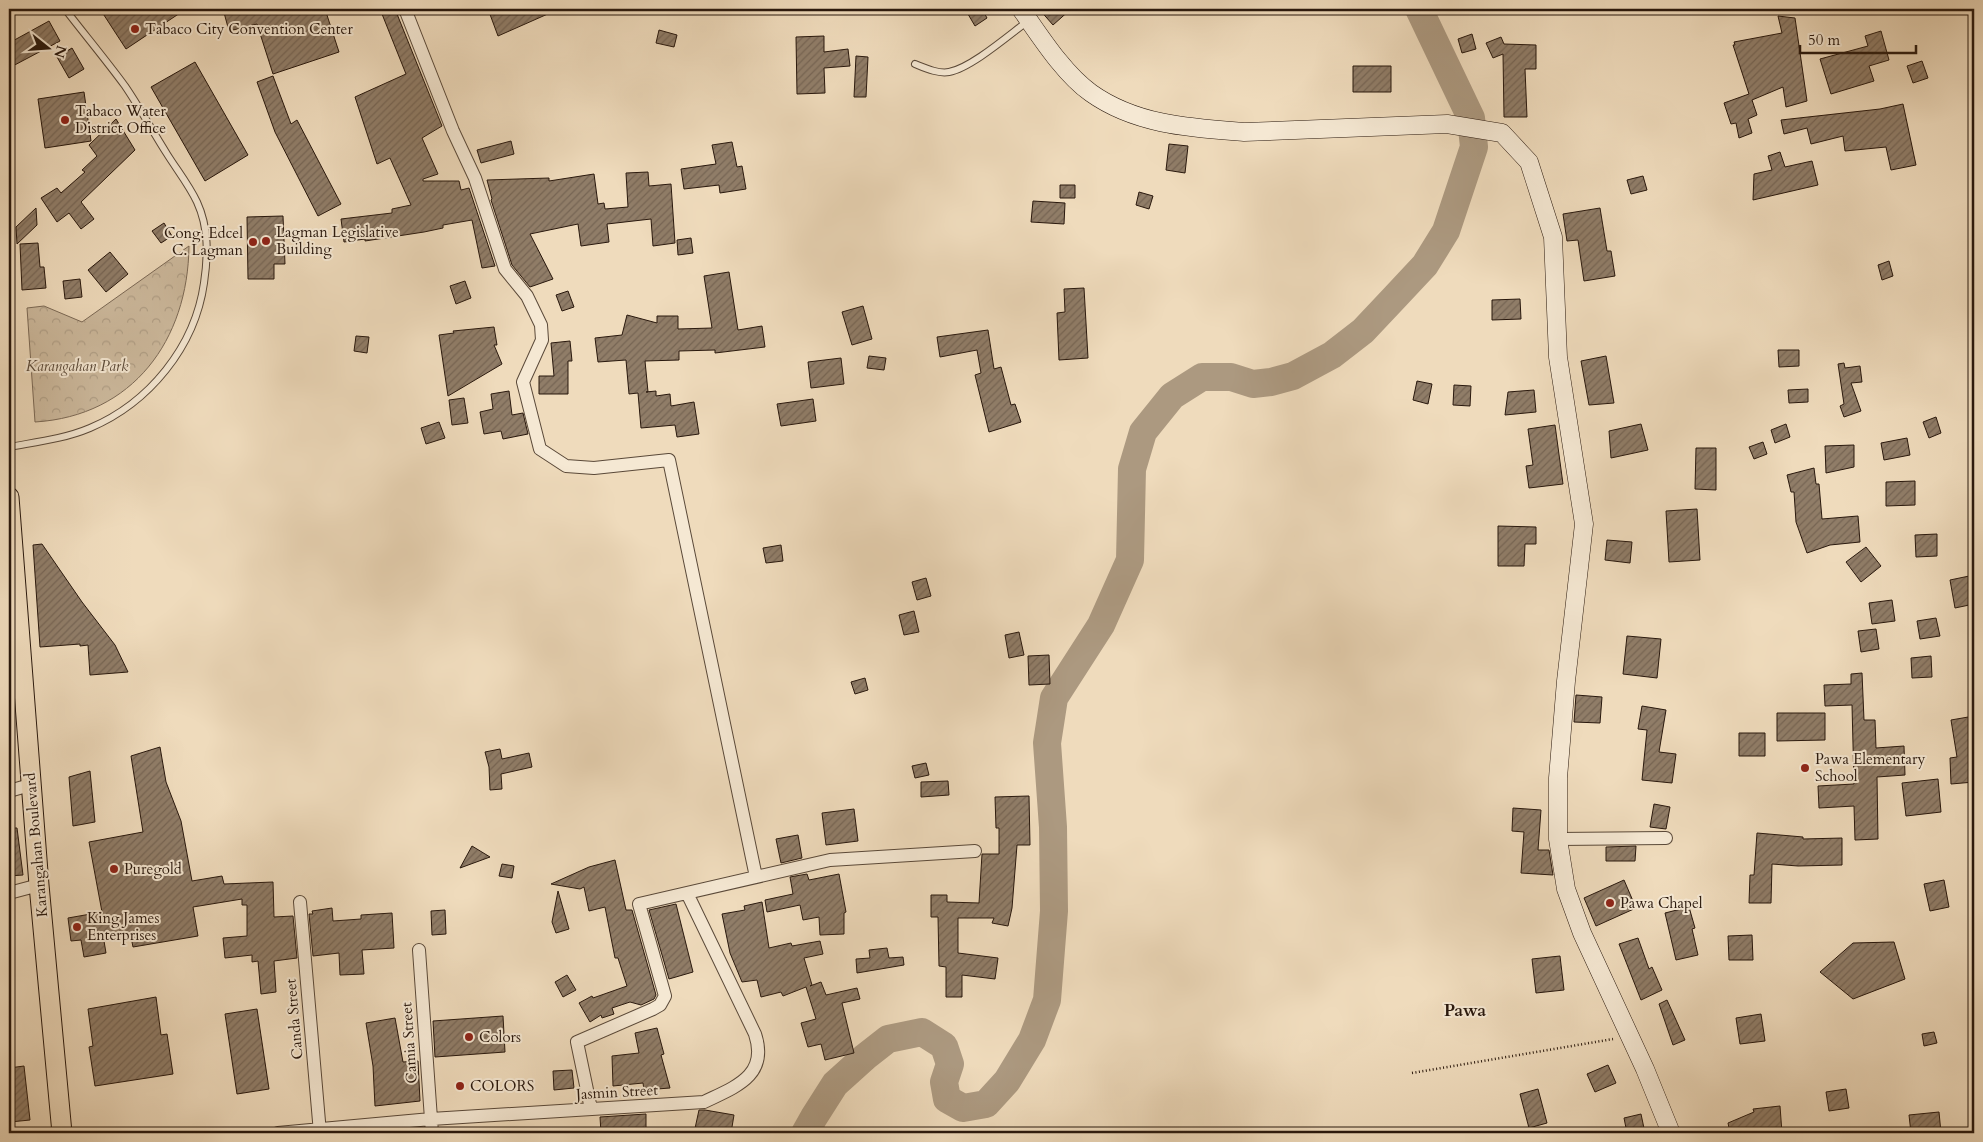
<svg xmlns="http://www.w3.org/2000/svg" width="1983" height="1142" viewBox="0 0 1983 1142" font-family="Cardo,serif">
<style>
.forest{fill:url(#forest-crowns);stroke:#7b6956}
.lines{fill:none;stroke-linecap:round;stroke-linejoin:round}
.river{stroke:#ac9980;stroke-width:28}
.building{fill:url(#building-hatch);stroke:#29180d}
.lane-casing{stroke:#5a4939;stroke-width:8}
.street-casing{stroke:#5a4939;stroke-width:14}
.secondary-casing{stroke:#29180d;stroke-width:19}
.primary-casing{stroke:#29180d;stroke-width:21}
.path{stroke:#29180d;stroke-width:2.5;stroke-dasharray:1 2.5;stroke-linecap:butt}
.lane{stroke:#f5e8d3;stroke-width:6}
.street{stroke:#f5e8d3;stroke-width:12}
.secondary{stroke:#f5e8d3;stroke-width:18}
.primary{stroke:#efdbbc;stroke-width:19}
.poi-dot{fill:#8f2418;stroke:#f5e8d3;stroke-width:2}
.labels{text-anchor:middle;stroke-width:4;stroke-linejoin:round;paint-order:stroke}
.poi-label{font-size:15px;fill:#29180d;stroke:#f5e8d3;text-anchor:start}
.park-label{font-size:15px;font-style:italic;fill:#5a4938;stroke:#f5e8d3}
.street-label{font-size:15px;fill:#29180d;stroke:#f5e8d3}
.quarter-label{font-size:18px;font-weight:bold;fill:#29180d;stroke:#f5e8d3}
</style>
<defs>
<pattern id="forest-crowns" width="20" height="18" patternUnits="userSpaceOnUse" patternTransform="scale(1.25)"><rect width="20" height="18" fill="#cdba9e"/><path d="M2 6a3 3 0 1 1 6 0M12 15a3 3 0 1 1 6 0" fill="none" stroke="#b09f87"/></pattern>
<pattern id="building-hatch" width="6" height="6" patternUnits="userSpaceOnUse" patternTransform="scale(1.25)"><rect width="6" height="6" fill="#907d68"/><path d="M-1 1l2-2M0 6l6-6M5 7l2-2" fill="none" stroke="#766554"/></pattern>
</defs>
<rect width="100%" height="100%" fill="#efdbbc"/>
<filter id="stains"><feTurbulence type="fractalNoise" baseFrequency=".004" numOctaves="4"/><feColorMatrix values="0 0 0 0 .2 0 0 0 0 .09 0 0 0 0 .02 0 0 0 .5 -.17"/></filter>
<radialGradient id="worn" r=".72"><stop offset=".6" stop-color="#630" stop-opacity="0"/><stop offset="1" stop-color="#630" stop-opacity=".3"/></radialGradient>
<path class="forest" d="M189,246C188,340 133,416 35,422L27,308L44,306L82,322Z"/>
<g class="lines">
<path class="river" d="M805,1133L814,1117L835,1084L865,1057L888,1039L922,1032L944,1046L950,1064L944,1082L947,1099L963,1108L986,1104L1007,1081L1032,1040L1047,1000L1054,911L1053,827L1047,743L1054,698L1101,625L1130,560L1132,469L1143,432L1172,396L1202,377H1231L1253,384L1271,382L1293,376L1332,355L1363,331L1396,296L1425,265L1446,231L1474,147L1471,118L1419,9"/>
</g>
<path class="building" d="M100,9H186L126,49Z
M223,9H325L339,52L273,74L257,24L229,31Z
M380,9H395L442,126L422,138L438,174L423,179V181H459L461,190L469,188L495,266L482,268L472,220L443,225V228L424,232L365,241V239L344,242L341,219L392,213V209L411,205L390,158L377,164L355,97L406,74Z
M488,9H559L498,36Z
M965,9H982L987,18L975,26Z
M1039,9H1071L1053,25Z
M1778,16L1795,18L1807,101L1786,107L1783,87L1752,100L1757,115L1748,119L1752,133L1739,138L1736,123L1731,124L1724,103L1749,94L1733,45H1735L1734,42L1782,33Z
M49,21L60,41L9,68V43Z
M659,30L677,35L674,47L656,43Z
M1881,31L1889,60L1869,66L1874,81L1831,94L1820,59L1868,46L1865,36Z
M1472,34L1476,49L1462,53L1458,39Z
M824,36V52L848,49L850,66L824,68L825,93L797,94L796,37Z
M1501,37L1504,44L1536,45V69H1525L1527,117H1504L1503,54L1493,58L1486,43Z
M72,48L84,69L69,78L57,57Z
M856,56L868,57L866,97H854Z
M1922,61L1928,78L1913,83L1907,66Z
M195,62L248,155L205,181L151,87Z
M1353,66H1391V92H1353Z
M273,76L291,124L297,120L341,204L318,216L275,132L257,82Z
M84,92L91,141L45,148L38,99Z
M1903,104L1916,165L1891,170L1886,147L1845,151L1843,136L1811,144L1807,128L1784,134L1781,120L1880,109Z
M116,119L135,150L81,202L94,219L81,229L69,213L57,222L41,198L57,188L61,193L85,172L82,170L97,156L89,145Z
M511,141L514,154L481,163L477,150Z
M732,142L737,167L742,166L746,189L720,193L719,185L684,189L681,169L716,164L712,145Z
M1169,144L1188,146L1185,173L1166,170Z
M1780,152L1785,167L1812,161L1818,185L1753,200L1754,174L1772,170L1768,156Z
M648,172L649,186L671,184L675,243L653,246L651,219L607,224L609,242L581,246L578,224L530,234L553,279L530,287L512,265L491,200L492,199L487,180L549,178V181L594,174L598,204L604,203L605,209L628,207L626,173Z
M1643,176L1647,190L1631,194L1627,180Z
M1060,185H1075V198H1060Z
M1139,192L1153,196L1149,209L1136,205Z
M1033,201L1065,203L1064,224L1031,222Z
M36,208L37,225L17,244L16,227Z
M1600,208L1607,251H1611L1615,276L1584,281L1578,240L1567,241L1563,214Z
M283,216L285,264H274V279H248L247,217Z
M164,223L172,236L161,243L152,231Z
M691,238L693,253L678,255L677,240Z
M38,243L40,267H44L46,288L22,290L20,244Z
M110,252L128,274L106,292L88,270Z
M1889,261L1893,276L1882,280L1878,265Z
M729,272L738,330L762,326L765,347L715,353V350L679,351V360L645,361L648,392H646L656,391V396L670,394L671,406L694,402L699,434L677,437L675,425L641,428L638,393L629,394L626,360L598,362L595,338L622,335L627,315L657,323V316H678V329L712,328L704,276Z
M80,279L82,297L65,299L63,281Z
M465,281L471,298L456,304L450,286Z
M1084,288L1088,358L1059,360L1057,313L1065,312L1064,289Z
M568,291L574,307L562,311L556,295Z
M1520,299L1521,319L1492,320V300Z
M863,306L872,339L852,345L842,312Z
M494,327L497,345H494L502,364L448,396L439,335L454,333L453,331Z
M988,330L994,369L1001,367L1011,405L1015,404L1021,422L989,432L975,375L981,373L977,350L940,357L937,337Z
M356,336L369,337L367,353L354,351Z
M570,341L572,361H568V394H539V376H554L551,343Z
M1778,350H1799V366L1779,367Z
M869,356L886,358L884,370L867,368Z
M1606,356L1614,403L1589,405L1581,361Z
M841,358L844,384L811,388L808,362Z
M1844,363L1845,368L1860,366L1862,382L1851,383L1861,411L1844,417L1840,406L1844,404L1838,364Z
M1417,381L1432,384L1428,404L1413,400Z
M1454,385L1471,386L1470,406L1453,405Z
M1808,389V402L1789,403L1788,390Z
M1534,390L1536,412L1505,415L1508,392Z
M509,391L512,415L523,413L528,434L503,439L501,431L484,434L480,412L493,409L491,394Z
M464,398L468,423L452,425L449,400Z
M813,399L816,421L781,426L777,404Z
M1936,417L1941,433L1929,438L1923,422Z
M439,422L445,438L426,444L421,428Z
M1641,424L1648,450L1611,458L1609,431Z
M1786,424L1790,437L1775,443L1771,430Z
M1555,425L1563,484L1529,488L1526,466L1533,465L1528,429Z
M1907,438L1910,455L1884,460L1881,443Z
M1763,442L1767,454L1754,459L1749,447Z
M1854,445V467L1826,473L1825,446Z
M1696,448H1716V490L1695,489Z
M1814,468L1816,484H1819L1822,519L1858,516L1860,542L1830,545L1807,553L1796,522L1794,492H1791L1787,475Z
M1915,481V505L1886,506V482Z
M1697,509L1700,560L1669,562L1666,511Z
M1498,526L1536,527V544H1525L1524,566H1498Z
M1937,534V556L1916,557L1915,535Z
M1607,540L1632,542L1630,563L1605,560Z
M42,544L82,602L115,645L128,672L90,675L88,645L80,646V644L40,647L33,545Z
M781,545L783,561L766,563L763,548Z
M1866,547L1881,566L1861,582L1846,562Z
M1974,575V604L1955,608L1950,580Z
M926,578L931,596L917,600L912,582Z
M1892,600L1895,621L1872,624L1869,603Z
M914,611L919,632L904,635L899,615Z
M1936,618L1940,636L1920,639L1917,621Z
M1876,629L1879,649L1861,652L1858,631Z
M1019,632L1024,655L1009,658L1005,635Z
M1627,636L1661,639L1657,678L1623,674Z
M1049,655L1050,684L1029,685L1028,656Z
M1931,656L1932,677L1912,678L1911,658Z
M1862,673L1864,720H1875L1876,748L1904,746L1905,775L1877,777L1878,839L1855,840L1854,806L1819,808L1818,786L1854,784L1852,705L1825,706L1824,685L1851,684V674Z
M865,678L868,690L855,694L851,682Z
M1576,695L1602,697L1600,723L1574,722Z
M1642,706L1666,710L1659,752L1676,754L1672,783L1642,780L1647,730L1638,729Z
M1777,713H1825V740L1777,741Z
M1974,716V782L1951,784L1950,758L1957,757L1951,720Z
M1739,733H1765V756H1739Z
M160,747L166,782L181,821L192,881L222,876L224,884L273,882L274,917L293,916L297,958L274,961L276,992L261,994L258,961L252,962V955L225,958L223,938L247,936V905H242V899L193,907L198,936L133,947L131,937L104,941L106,953L84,957L81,940L71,941L68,918L102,912L89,842L143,832L131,756Z
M500,749L502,759L529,753L532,767L501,774L502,789L490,790L489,767L485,752Z
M926,763L929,775L915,778L912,766Z
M90,771L95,822L73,826L69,777Z
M1938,779L1941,812L1906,816L1902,783Z
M948,781L949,795L921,797V782Z
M1029,796L1030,845H1017L1012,908L1008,926L992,923L994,918H958V953L998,958L995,979L962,975V997H946V967L939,966L938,917H931V895H947V902L979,903L982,854H999V828H996L995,797Z
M1654,804L1670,807L1666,829L1650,827Z
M1513,808L1541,810L1538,850H1549L1553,875L1521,873L1524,832L1512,831Z
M854,809L858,841L826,845L822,813Z
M9,828H17L23,875L9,876Z
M1757,833L1803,837V839L1842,838V865L1798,866L1772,864L1771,903H1749L1750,875H1754Z
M798,835L802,858L781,863L776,839Z
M472,846L490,857L460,868Z
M1636,846L1635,861H1606V847Z
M615,860L626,910H632L656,995L654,999L641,1005L630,1002L612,1008L614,1014L602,1018L601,1015L590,1022L579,1003L592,996L593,998L627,986L618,958H615L605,907L589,911L584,887L580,889L551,884L589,867Z
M502,864L514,866L512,878L499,876Z
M807,874L809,880L839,874L846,912L844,913V934L820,935L819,917L803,920L800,905L767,912L765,900L793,894L790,877Z
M1624,880L1636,908L1596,926L1584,898Z
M1944,880L1949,907L1930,911L1924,884Z
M558,891L569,929L556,933L552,922Z
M762,902L769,948L791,943L792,946L820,941L823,954L804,958L812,985L810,986L821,982L826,995L857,988L860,999L842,1003L854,1053L825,1060L821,1044L808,1047L801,1023L816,1019L806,987L783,996L781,992L761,997L757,980L742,982L730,953L722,914L745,910L744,906Z
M676,904L693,972L669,979L649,910Z
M1689,907L1695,928L1692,929L1698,955L1676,960L1665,913Z
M332,908L333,921L361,919V915L392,913L394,948L362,950L364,974L340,975L339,953L313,956L309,914H313L312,911Z
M445,910L446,934L432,935L431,911Z
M1752,935L1753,960H1729L1728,936Z
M1638,938L1649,969L1652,967L1662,990L1641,1000L1619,944Z
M1894,942L1905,979L1853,999L1820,972L1853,943Z
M887,948L889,958L903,957L904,965L857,973L856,959L870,958L869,950Z
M1560,956L1564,990L1536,993L1532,959Z
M567,975L576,990L563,997L555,982Z
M156,997L161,1035L167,1034L173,1074L95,1086L89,1047L93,1046L88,1009Z
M1667,1000L1685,1040L1673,1045L1659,1004Z
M257,1009L269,1089L237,1094L225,1014Z
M1761,1014L1765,1041L1740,1044L1736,1018Z
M503,1016L505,1052L435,1057L433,1021Z
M395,1018L403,1062L418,1061L420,1101L375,1106L373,1066L366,1023Z
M657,1028L664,1054L661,1055L670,1088L644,1090L643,1083L613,1086L612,1056L639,1053L635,1033Z
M1934,1032L1937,1043L1924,1046L1922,1034Z
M1608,1065L1616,1083L1595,1092L1587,1074Z
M24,1066L30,1120L10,1122L9,1068Z
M572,1070L574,1088L554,1090L553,1071Z
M1538,1089L1547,1123L1529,1128L1520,1094Z
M1846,1089L1849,1108L1829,1111L1826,1092Z
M1780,1106L1782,1133H1730L1728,1123L1754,1112L1753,1109Z
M699,1110H705L734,1115L731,1133H694Z
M1939,1112L1941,1133H1911L1909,1115Z
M646,1114V1133H601L600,1117Z
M1641,1114L1645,1133H1627L1624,1118Z"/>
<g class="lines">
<g class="lane-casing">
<path id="lane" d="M915,64C925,68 938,74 949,72C971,68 1009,35 1028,21
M9,447C36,442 64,439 90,428C149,403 195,347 204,283C208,256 209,228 197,202C189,185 177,170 167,154C153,132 140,108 125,86C106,60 85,35 65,9"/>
</g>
<g class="street-casing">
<path id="street" d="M405,9L453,131L475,178L505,269L527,296L541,325L542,340L523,382L540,449L566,466L594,468L669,460L756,877
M9,791L30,785
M1558,839L1666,838
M9,893L39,885
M300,902L320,1133
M419,950L432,1133
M591,1109L577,1042L653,1009L660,1005L665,996L639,904L830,860L975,851
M278,1133L431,1119L704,1102C735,1087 769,1076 755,1034L687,893"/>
</g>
<g class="secondary-casing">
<path id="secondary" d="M1021,9C1040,36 1064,74 1091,93C1136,125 1191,128 1244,132L1447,124L1502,133L1529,162L1553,237L1558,357L1584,524L1566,681L1558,778V839L1566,889L1582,933L1645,1069L1671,1133"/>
</g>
<g class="primary-casing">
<path id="primary" d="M9,497L39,885L62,1133"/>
</g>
<path class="path" d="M1412,1073L1613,1039"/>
<use href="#lane" class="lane"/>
<use href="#street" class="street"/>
<use href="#secondary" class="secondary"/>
<use href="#primary" class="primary"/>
</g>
<g class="poi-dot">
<circle cx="135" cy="29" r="5"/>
<circle cx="65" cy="120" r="5"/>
<circle cx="266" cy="241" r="5"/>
<circle cx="253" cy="242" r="5"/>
<circle cx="1805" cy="768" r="5"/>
<circle cx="114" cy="869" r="5"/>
<circle cx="1610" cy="903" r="5"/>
<circle cx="77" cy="927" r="5"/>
<circle cx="469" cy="1037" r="5"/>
<circle cx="460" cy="1086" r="5"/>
</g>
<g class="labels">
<g class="poi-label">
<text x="145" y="34">Tabaco City Convention Center</text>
<text x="75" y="116">Tabaco Water<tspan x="75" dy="17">District Office</tspan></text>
<text x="276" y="237">Lagman Legislative<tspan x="276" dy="17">Building</tspan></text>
<text x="243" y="238" text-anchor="end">Cong. Edcel<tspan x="243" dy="17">C. Lagman</tspan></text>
<text x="1815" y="764">Pawa Elementary<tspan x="1815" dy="17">School</tspan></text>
<text x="124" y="874">Puregold</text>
<text x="1620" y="908">Pawa Chapel</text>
<text x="87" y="923">King James<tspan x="87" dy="17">Enterprises</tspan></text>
<text x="479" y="1042">Colors</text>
<text x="470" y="1091">COLORS</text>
</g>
<g class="park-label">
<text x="77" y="371">Karangahan Park</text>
</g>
<g class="street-label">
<text transform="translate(36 845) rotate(-95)" y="5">Karangahan Boulevard</text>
<text transform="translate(294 1019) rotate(-95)" y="5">Canda Street</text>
<text transform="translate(409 1043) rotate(-94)" y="5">Camia Street</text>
<text transform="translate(617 1092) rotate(-3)" y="5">Jasmin Street</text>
</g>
<g class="quarter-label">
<text x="1465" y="1016">Pawa</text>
</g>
</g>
<rect width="1983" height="1142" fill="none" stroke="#efdbbc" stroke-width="30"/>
<rect x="10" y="10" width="1963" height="1122" fill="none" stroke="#29180d" stroke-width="2.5"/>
<rect x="15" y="15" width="1953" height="1112" fill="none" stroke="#29180d"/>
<g transform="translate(48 48) rotate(107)" stroke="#f5e8d3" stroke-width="4" paint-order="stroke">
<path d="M0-4L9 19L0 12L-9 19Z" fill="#29180d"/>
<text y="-8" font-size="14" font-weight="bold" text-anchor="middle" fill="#29180d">N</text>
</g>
<path d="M1800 45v8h116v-8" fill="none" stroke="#29180d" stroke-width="2.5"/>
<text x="1808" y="45" font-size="15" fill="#29180d" stroke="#f5e8d3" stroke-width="4" paint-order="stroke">50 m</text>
<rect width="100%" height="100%" filter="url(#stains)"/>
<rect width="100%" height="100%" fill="url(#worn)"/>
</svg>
